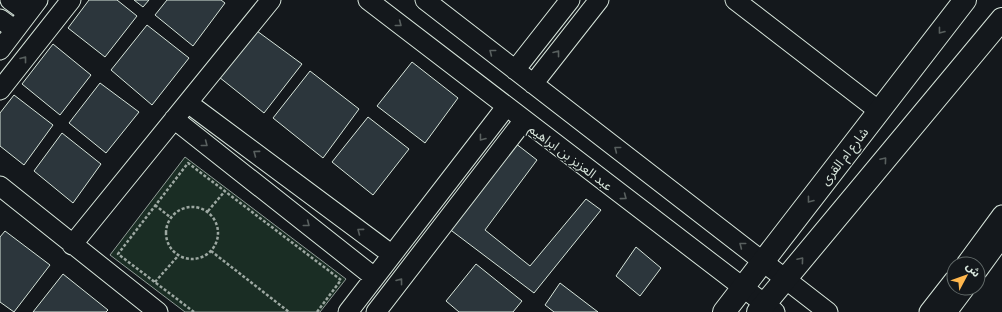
<svg xmlns="http://www.w3.org/2000/svg" width="1002" height="312" viewBox="0 0 1002 312" font-family="Cabin,'Noto Sans Arabic',sans-serif">
<style>
.green{fill:#1a2d24;stroke:#939e99}
.building{fill:#2c363c;stroke:#d8e6dc}
.lines{fill:none;stroke-linecap:round;stroke-linejoin:round}
.minor-casing{stroke:#d8e6dc;stroke-width:21}
.major-casing{stroke:#d8e6dc;stroke-width:24}
.path{stroke:#9da8a2;stroke-width:2.5;stroke-dasharray:3 2;stroke-linecap:butt}
.minor{stroke:#14181c;stroke-width:19}
.major{stroke:#14181c;stroke-width:22}
.oneway{stroke:#59605f}
.labels{text-anchor:middle;stroke-width:3;stroke-linejoin:round;paint-order:stroke}
.street-label{font-size:13px;fill:#d8e6dc;stroke:#14181c}
</style>
<rect width="100%" height="100%" fill="#14181c"/>
<path class="green" d="M185,157L346,279L320,312H185L110,255Z"/>
<path class="building" d="M89,0H117L137,16L105,57L68,28Z
M134,0H149L143,7Z
M167,0H221L225,3L193,46L155,15Z
M147,25L189,58L152,105L111,70Z
M257,31L302,64L264,113L219,77Z
M53,44L91,75L60,115L22,84Z
M412,62L458,98L425,143L377,106Z
M310,71L359,109L323,158L273,118Z
M100,83L139,112L106,153L69,123Z
M14,95L53,125L24,165L0,146V113Z
M368,117L409,149L373,195L332,162Z
M62,133L101,164L73,203L34,171Z
M515,143L537,160L485,230L530,266L586,199L601,210L534,293L448,228Z
M5,231L50,265L14,312L0,302V237Z
M636,247L661,268L640,296L616,276Z
M476,264L522,301L513,312H459L446,301Z
M63,274L108,310L106,312H33Z
M560,283L598,312H554L545,305Z"/>
<g class="lines">
<g class="minor-casing">
<path id="minor" d="M10,0L28,13
M368,0L775,312
M425,0L828,312
M735,0L879,111
M0,19L15,30
M0,50L38,0
M515,70L570,0
M533,84L599,0
M0,90L71,0
M188,103L391,254
M174,119L374,277
M0,186L158,312
M72,245L271,0
M966,264L1002,215
M978,270L1002,237
M348,312L506,107
M376,312L524,120
M929,312L954,280
M947,312L965,288"/>
</g>
<g class="major-casing">
<path id="major" d="M724,312L965,0
M758,312L1002,19"/>
</g>
<path class="path" d="M155,205L170,217
M166 233a26 26 0 1 1 52 0a26 26 0 1 1-52 0Z
M208,211L225,191
M211,251L289,312
M155,282L178,256
M194,312L118,254L188,163L341,280L317,312"/>
<use href="#minor" class="minor"/>
<use href="#major" class="major"/>
</g>
<defs><path id="oneway-chevron" d="M-2-3.5L2.5 0L-2 3.5" fill="none" stroke-width="1.6" stroke-linecap="round" stroke-linejoin="round"/></defs>
<g class="oneway">
<use href="#oneway-chevron" transform="translate(399 24) rotate(38)"/>
<use href="#oneway-chevron" transform="translate(941 31) rotate(128)"/>
<use href="#oneway-chevron" transform="translate(492 52) rotate(-142)"/>
<use href="#oneway-chevron" transform="translate(557 53) rotate(-52)"/>
<use href="#oneway-chevron" transform="translate(24 59) rotate(-52)"/>
<use href="#oneway-chevron" transform="translate(482 138) rotate(128)"/>
<use href="#oneway-chevron" transform="translate(205 144) rotate(38)"/>
<use href="#oneway-chevron" transform="translate(617 149) rotate(-142)"/>
<use href="#oneway-chevron" transform="translate(256 153) rotate(-143)"/>
<use href="#oneway-chevron" transform="translate(884 160) rotate(-50)"/>
<use href="#oneway-chevron" transform="translate(624 197) rotate(37)"/>
<use href="#oneway-chevron" transform="translate(810 200) rotate(128)"/>
<use href="#oneway-chevron" transform="translate(307 224) rotate(38)"/>
<use href="#oneway-chevron" transform="translate(360 231) rotate(-143)"/>
<use href="#oneway-chevron" transform="translate(742 245) rotate(-142)"/>
<use href="#oneway-chevron" transform="translate(801 260) rotate(-50)"/>
<use href="#oneway-chevron" transform="translate(400 281) rotate(-52)"/>
</g>
<g class="labels">
<g class="street-label">
<text transform="translate(844 156) rotate(-52)" y="5">شارع ام القرى</text>
<text transform="translate(571 157) rotate(37)" y="5">عبد العزيز بن ابراهيم</text>
</g>
</g>
<g transform="translate(966 276) rotate(49)"><circle r="19" fill="#14181c" stroke="#626a69"/>
<path d="M0-3L7 15L0 10L-7 15Z" fill="#ffb74d"/>
<text y="-6" font-size="11" font-weight="bold" text-anchor="middle" fill="#d8e6dc">ش</text>
</g>
</svg>
